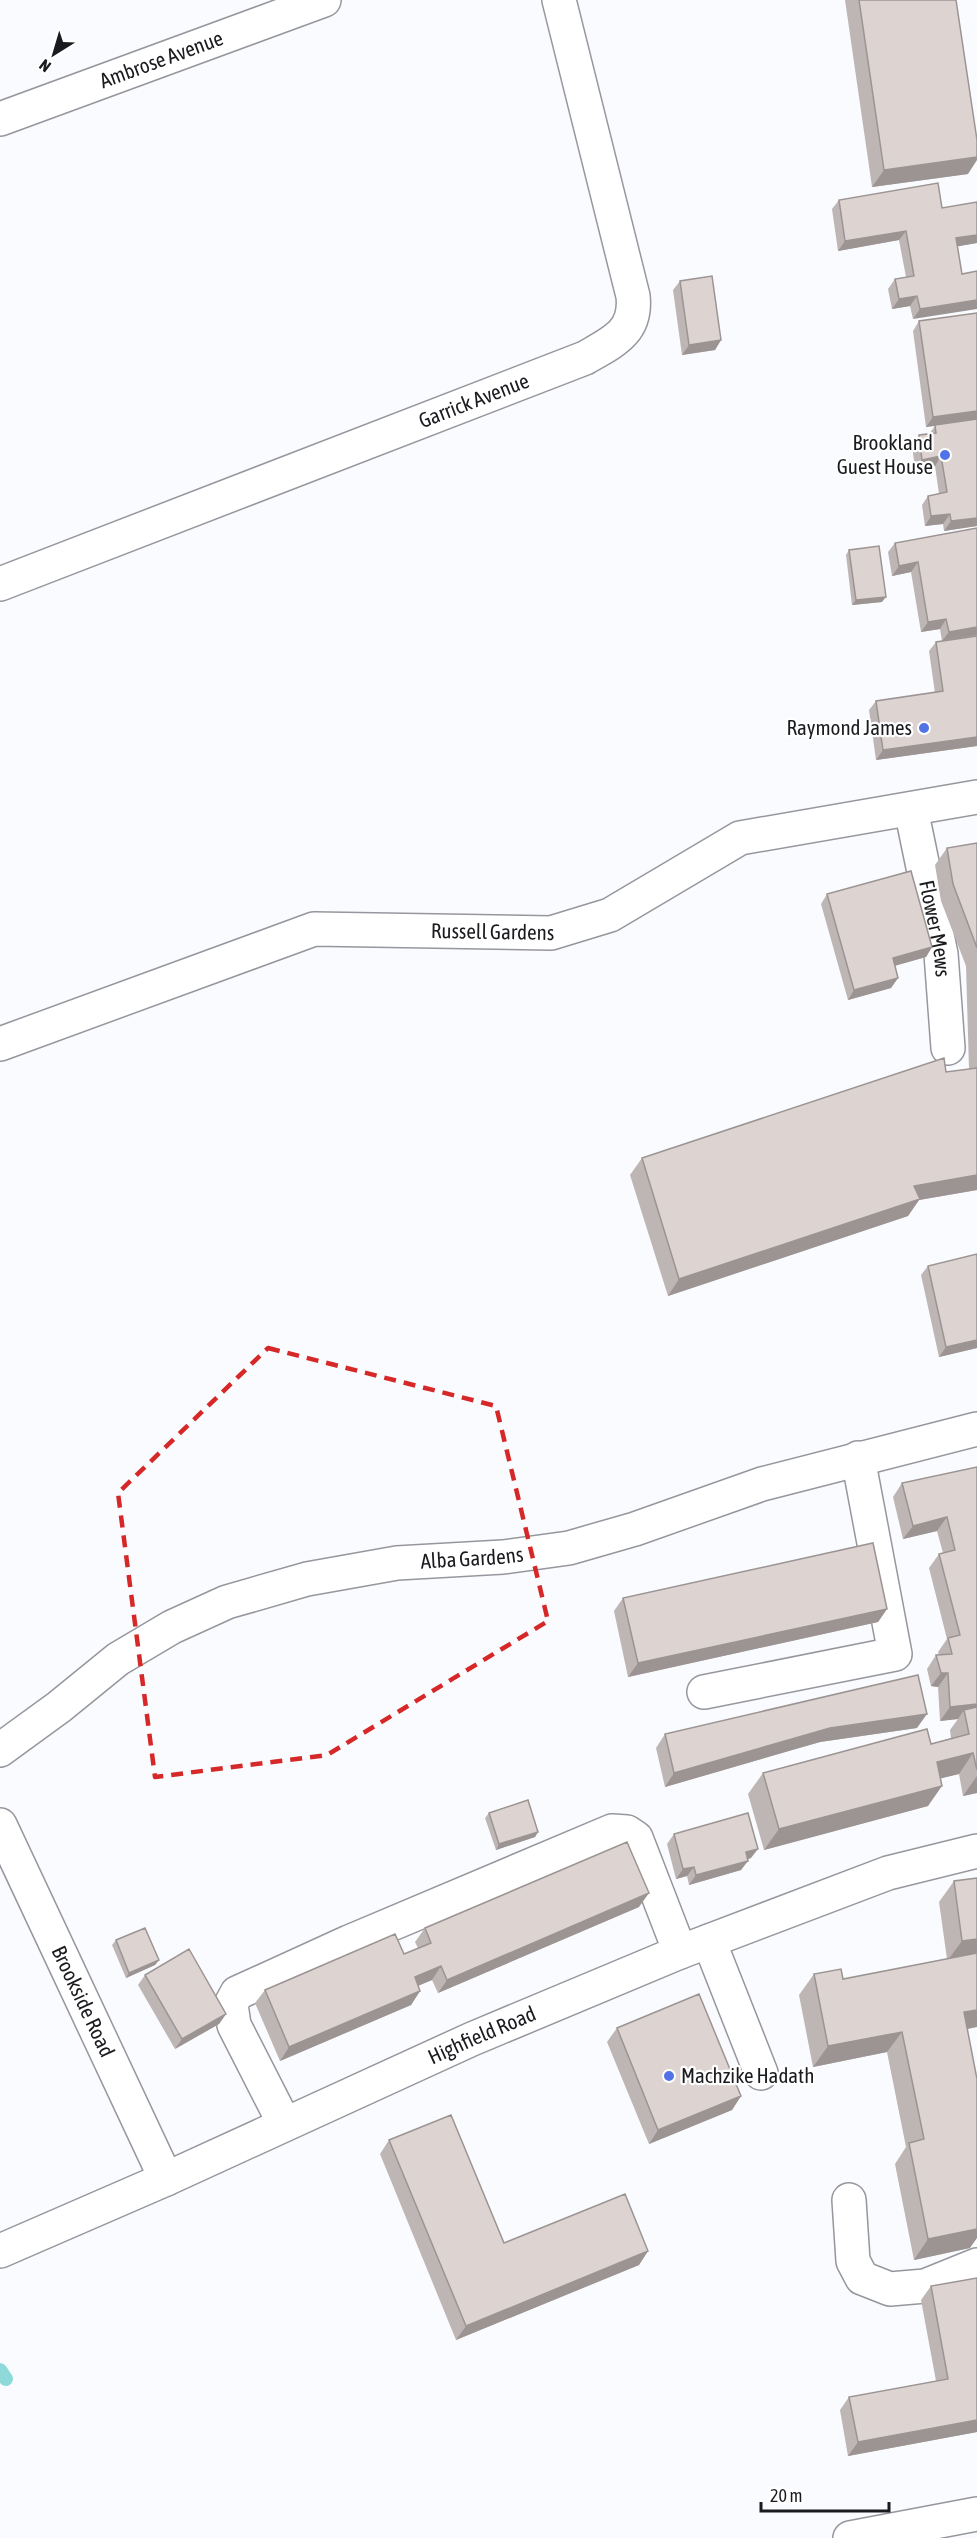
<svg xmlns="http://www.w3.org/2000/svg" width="977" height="2538" viewBox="0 0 977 2538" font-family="'Asap Condensed',sans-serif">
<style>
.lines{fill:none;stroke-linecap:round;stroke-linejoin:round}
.stream{stroke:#8ed9d9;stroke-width:14}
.minor-casing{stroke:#96979e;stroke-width:36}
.minor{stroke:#fff;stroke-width:33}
.wall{fill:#beb6b5}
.shaded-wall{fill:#9b9493}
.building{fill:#ddd4d2;stroke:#9b9493;stroke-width:1.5}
.marked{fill:none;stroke:#d62828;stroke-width:4.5;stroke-dasharray:12 8;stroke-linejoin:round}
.poi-dot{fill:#5273e7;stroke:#fff;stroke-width:2}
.labels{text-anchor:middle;stroke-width:4.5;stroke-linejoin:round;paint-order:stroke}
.street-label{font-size:21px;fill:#1a1b1e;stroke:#fff}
.poi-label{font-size:21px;fill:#1a1b1e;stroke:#fff;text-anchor:end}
</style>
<rect width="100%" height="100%" fill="#fafbfe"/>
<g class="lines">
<path class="stream" d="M0,2370L6,2379"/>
<g class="minor-casing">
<g id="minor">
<path id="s1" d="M0,119L324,0"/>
<path id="s2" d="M0,584L585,358C613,342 637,332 633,296L559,0"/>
<path id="s3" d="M911,809L941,954L948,1048"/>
<path id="s4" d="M0,1044L314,929L551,933L610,915L740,838L977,797"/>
<path d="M704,1692L895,1654L858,1458"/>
<path id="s5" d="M0,1750L59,1707L118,1659L172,1627L227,1602L307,1579L397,1563L503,1557L569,1548L635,1529L762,1484L977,1429"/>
<path id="s6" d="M0,1825L166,2179"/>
<path d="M709,1941L761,2073"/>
<path d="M284,2123L234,2025L231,2004L237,1993L349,1942L612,1831L627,1832L636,1838L680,1952"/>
<path d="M849,2200L853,2261L862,2278L890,2289L925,2286L977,2265"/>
<path id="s7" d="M0,2251L166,2179L472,2039L680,1952L888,1873L977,1851"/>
<path d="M850,2538L977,2514"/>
</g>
</g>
<use href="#minor" class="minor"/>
</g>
<path class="wall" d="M845,0H956L968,174L872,187Z
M839,200L942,208L977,202V243L957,246L962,274L913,319L910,306L892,309L888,289L895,279L906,277L899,240L838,251L832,209Z
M680,281L721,340L715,350L682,355L673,290Z
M977,313V526L944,531L943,524L925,526L922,505L928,496L939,494L935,466L915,469L912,445L919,435L929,434L935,426L926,427L913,331L919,321Z
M977,528V746L876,760L869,710L876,701L935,693L929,651L936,642L942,641L940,629L921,632L911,572L892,576L888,552L895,543Z
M849,550L882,602L852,605L846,555Z
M977,843V1190L919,1200L908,1216L668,1296L630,1175L642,1158L946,1072L969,1069L966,966L941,901L935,865L947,848Z
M827,894L932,947L926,957L895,966L898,978L891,988L848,1000L821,904Z
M928,1266L977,1348L939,1357L921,1275Z
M977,1467V1793L963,1796L959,1774L941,1778L928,1806L764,1850L748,1794L763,1773L931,1744L951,1738L950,1730L958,1719L940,1721L938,1687L931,1686L927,1669L936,1655H939L938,1652L947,1639L929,1568L939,1554L943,1553L937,1531L903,1539L893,1497L902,1483Z
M623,1598L887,1609L878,1622L628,1677L614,1611Z
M917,1728L820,1742L665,1787L656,1748L665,1734Z
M489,1813L538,1832L535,1837L496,1850L485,1818Z
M674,1834L751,1858L748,1859L741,1870L689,1885L687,1876L676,1879L667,1844Z
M977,1878L967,2029L970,2248L914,2260L895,2164L906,2147L887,2052L813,2067L799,1995L814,1974L843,1979L947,1959L939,1902L954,1881Z
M639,1907L438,1993L432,1980L418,1986L420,1991L411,2005L280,2061L255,2003L265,1990L404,1954L418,1948L415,1942L425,1928Z
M116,1940L159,1960L155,1965L126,1978L112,1945Z
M145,1975L226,2014L219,2024L175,2049L138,1985Z
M617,2028L741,2096L732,2110L649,2144L607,2042Z
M389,2140L504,2243L648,2251L639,2265L456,2340L380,2154Z
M977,2278V2432L848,2456L840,2410L849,2397L936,2381L921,2300L931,2286Z"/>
<path class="shaded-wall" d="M977,157V160L968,174L872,187L884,170Z
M906,231L899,240L838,251L845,241Z
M977,235V243L949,248L956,238Z
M917,296L910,306L892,309L899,299Z
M977,300V309L913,319L920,309Z
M721,340L715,350L682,355L689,345Z
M977,411V420L926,427L933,417Z
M941,456L935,466L915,469L922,460Z
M950,514L943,524L925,526L931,516Z
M977,518V526L944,531L951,521Z
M918,562L911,572L892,576L899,566Z
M886,597L882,602L852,605L856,600Z
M946,619L940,629L921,632L928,622Z
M977,627V635L942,641L949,632Z
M977,737V746L876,760L883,750Z
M932,947L926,957L886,968L893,958Z
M898,978L891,988L848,1000L854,990Z
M977,1175V1190L919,1200L908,1216L668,1296L679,1279L914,1186Z
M977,1340V1348L939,1357L946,1347Z
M947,1517L937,1531L903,1539L913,1526Z
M887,1609L878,1622L628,1677L638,1663Z
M941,1673H948L938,1687L931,1686Z
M977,1704V1716L964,1710L958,1719L940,1721L950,1707Z
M927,1714L917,1728L820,1742L665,1787L674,1773L830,1728Z
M973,1753L959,1774L922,1783L937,1762Z
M977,1776V1793L963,1796Z
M942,1786L928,1806L764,1850L779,1829Z
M538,1832L535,1837L496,1850L499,1844Z
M758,1849L751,1858L739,1862L746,1852Z
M748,1861L741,1870L689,1885L696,1875Z
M694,1867L687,1876L676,1879L683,1869Z
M649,1893L639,1907L438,1993L447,1980Z
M977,1939V1958L947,1961L962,1941Z
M159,1960L155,1965L126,1978L129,1973Z
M441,1966L432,1980L405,1991L415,1977Z
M420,1991L411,2005L280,2061L289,2047Z
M977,2010V2027L949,2033L964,2012Z
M226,2014L219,2024L175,2049L182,2039Z
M902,2032L887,2052L813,2067L828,2046Z
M741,2096L732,2110L649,2144L658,2130Z
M977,2229V2238L970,2248L914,2260L928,2239Z
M648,2251L639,2265L456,2340L466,2326Z
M977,2420V2432L848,2456L858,2442Z"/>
<path class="building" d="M859,0H956L977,140V157L884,170Z
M938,183L942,208L977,202V235L956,238L962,274L977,271V300L920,309L917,296L899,299L895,279L914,276L906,231L845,241L839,200Z
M712,276L721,340L689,345L680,281Z
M977,313V411L933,417L919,321Z
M977,419V518L951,521L950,514L931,516L928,496L947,492L941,456L922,460L919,435L936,433L935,425Z
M977,528V627L949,632L946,619L928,622L918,562L899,566L895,543Z
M879,546L886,597L856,600L849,550Z
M977,636V737L883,750L876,701L943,691L936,642Z
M977,843V948L953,884L947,848Z
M911,871L932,947L893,958L898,978L854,990L827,894Z
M944,1058L946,1072L977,1068V1175L914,1186L920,1199L679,1279L642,1158Z
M977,1254V1340L946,1347L928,1266Z
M977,1467V1704L950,1707L948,1673H941L936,1655L952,1654L948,1638L960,1635L939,1554L955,1550L947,1517L913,1526L902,1483Z
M873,1543L887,1609L638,1663L623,1598Z
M918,1675L927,1714L830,1728L674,1773L665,1734Z
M977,1707V1770L973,1753L937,1762L942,1786L779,1829L763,1773L927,1729L931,1744L969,1734L964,1710Z
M528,1800L538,1832L499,1844L489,1813Z
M748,1813L758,1849L746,1852L748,1861L696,1875L694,1867L683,1869L674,1834Z
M627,1842L649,1893L447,1980L441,1966L415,1977L420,1991L289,2047L265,1990L395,1934L404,1954L431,1943L425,1928Z
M977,1878V1939L962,1941L954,1881Z
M145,1928L159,1960L129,1973L116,1940Z
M189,1949L226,2014L182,2039L145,1975Z
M977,1953V2010L964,2012L977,2079V2229L928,2239L909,2143L924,2139L902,2032L828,2046L814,1974L841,1969L843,1979Z
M699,1994L741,2096L658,2130L617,2028Z
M451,2115L504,2243L625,2194L648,2251L466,2326L389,2140Z
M977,2278V2420L858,2442L849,2397L948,2379L931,2286Z"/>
<path class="marked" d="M268,1348L496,1406L548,1621L327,1755L155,1777L118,1493Z"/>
<g class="poi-dot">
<circle cx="945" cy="455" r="6"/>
<circle cx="924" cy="728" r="6"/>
<circle cx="669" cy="2076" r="6"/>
</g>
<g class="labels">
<g class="street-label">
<text dy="7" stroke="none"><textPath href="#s1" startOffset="172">Ambrose Avenue</textPath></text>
<text dy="7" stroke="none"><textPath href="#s2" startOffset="508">Garrick Avenue</textPath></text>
<text dy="7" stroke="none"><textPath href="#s3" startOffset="122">Flower Mews</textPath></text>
<text dy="7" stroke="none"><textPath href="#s4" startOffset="513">Russell Gardens</textPath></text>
<text dy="7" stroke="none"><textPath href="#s5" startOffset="522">Alba Gardens</textPath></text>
<text dy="7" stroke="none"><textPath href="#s6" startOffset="195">Brookside Road</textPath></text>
<text dy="7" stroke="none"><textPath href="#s7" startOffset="528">Highfield Road</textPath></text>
</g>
<g class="poi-label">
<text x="933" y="450">Brookland<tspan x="933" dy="24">Guest House</tspan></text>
<text x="912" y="735">Raymond James</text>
<text x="681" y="2083" text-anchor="start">Machzike Hadath</text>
</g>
</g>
<g transform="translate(54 54) rotate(217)" stroke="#ffffff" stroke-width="4.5" paint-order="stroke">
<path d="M0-4.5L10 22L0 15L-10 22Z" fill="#1a1b1e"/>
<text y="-9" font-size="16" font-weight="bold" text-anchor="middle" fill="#1a1b1e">N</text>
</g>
<path d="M761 2502v9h128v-9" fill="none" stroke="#1a1b1e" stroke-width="3"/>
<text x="770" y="2502" font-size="18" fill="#1a1b1e" stroke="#ffffff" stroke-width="4.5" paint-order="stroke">20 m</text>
</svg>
